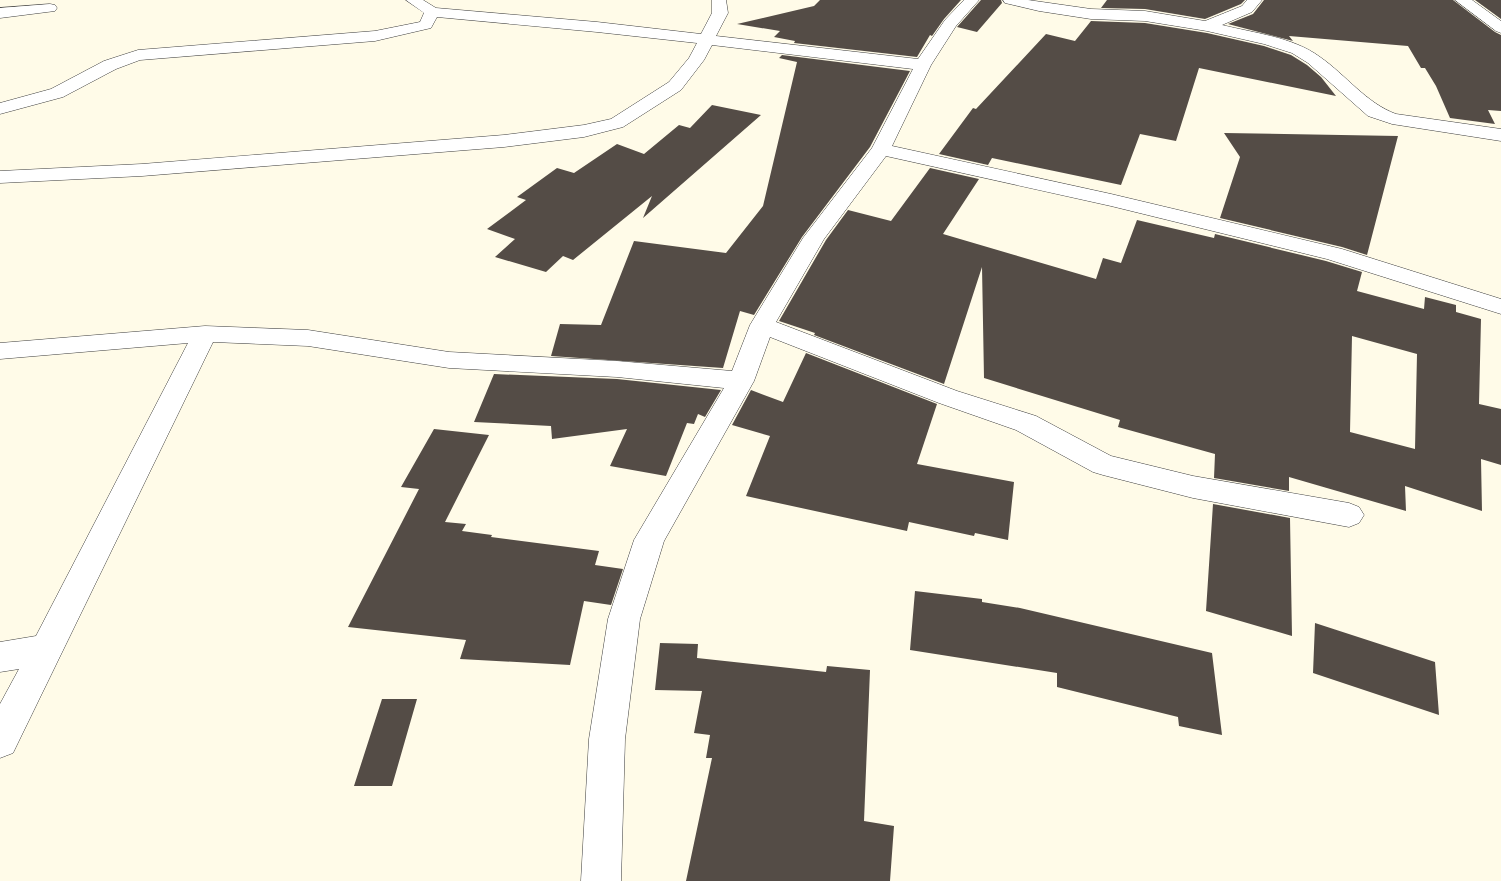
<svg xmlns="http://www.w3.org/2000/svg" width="1501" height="881" viewBox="0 0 1501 881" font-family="Literata,serif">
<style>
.building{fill:#544c46;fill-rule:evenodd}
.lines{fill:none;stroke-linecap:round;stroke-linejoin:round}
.street-casing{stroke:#3e3e3e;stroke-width:1}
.street{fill:#fff;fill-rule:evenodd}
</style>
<rect width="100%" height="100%" fill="#fffbe8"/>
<path class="building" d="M820,0H961L944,19L932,36L930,35L917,57L794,43L795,41L774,37L780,31L737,24L814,6Z
M981,0H1001L1002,3L977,32L957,27Z
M1107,0H1245L1241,4L1205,19L1145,9L1101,8Z
M1264,0H1453L1495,32L1501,35V111L1488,110L1495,124L1450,118L1436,86L1425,68H1421L1408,46L1289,36L1293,41L1228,24L1253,14Z
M1475,0H1501V19Z
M1091,21L1145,23L1207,33L1264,46L1291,55L1307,65L1321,77L1336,96L1199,68L1176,141L1140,134L1121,185L992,158L988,165L939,154L973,108L976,109L1046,34L1075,41Z
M782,55L910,71L870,147L802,237L754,315L740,311L723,368L551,356L560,324L601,325L634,241L726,253L763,206L797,62L779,58Z
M712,105L761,115L643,218L652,196L573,260L563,256L546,272L495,257L515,239L487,229L526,200L517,197L557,168L574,173L617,144L644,154L679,125L690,128Z
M1224,133L1398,136L1367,255L1342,247L1220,218L1240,157Z
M930,168L979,179L943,234L1096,279L1103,258L1121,263L1137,220L1214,238L1215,234L1326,261L1362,272L1357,291L1424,309L1425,297L1456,305V312L1481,319L1479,404L1501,409V465L1481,459L1482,511L1405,486L1406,511L1289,477V491L1214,478L1215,454L1118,427L1120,420L984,378L982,267L944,384L814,335L815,333L779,321L826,240L848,210L891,221ZM1352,336L1417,354L1415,449L1350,432Z
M806,353L937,404L917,464L1014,482L1008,540L975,533L974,536L909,522L907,531L746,496L770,436L732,425L751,390L783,402Z
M494,374L617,379L721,390L705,417L698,414L694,424L687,423L666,476L610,466L627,429L552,439L551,426L474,422Z
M434,429L489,435L445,522L466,524L462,531L492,535L491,537L599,551L595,565L623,569L611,605L584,601L570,665L460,659L466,640L348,627L419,489L401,487Z
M1213,504L1290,518L1292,636L1206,611Z
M915,591L982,599V602L1020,608L1212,653L1222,735L1179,726L1178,717L1057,687V673L910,650Z
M1315,623L1435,662L1439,715L1313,673Z
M660,643L698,644L697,658L826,672L827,666L870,670L864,821L894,826L890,881H686L712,758H706L710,735L694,733L702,691L655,690Z
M382,699H417L392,786H354Z"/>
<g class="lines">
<g class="street-casing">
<path id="street" d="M406,0H423L436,8L597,22L701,34L712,13V0H726L728,13L716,36L918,59L945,20L964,0H979L956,26L931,65L892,146L1111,194L1342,249L1501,299V314L1327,259L1111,206L886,156L824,239L776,322L957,391L1036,416L1111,456L1193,476L1349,503L1359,507L1364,515L1359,523L1349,527L1193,498L1103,475L1093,472L1016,430L939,403L770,337L754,381L664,541L640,619L625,739L621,881H581L589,739L608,619L634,540L724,388L617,377L449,368L308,346L213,342L13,753L0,758V704L19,669L0,672V642L36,636L188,343L0,359V343L205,326L308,330L449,352L617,361L732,371L750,325L803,238L872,148L913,69L712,45L704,60L681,90L623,127L584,137L504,147L142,176L0,183V171L142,164L504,135L584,125L611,119L669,82L689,58L697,43L597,32L437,17L431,28L375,41L140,60L116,69L63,97L0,114V103L51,89L104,61L138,50L375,31L420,22L424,13Z
M1003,0H1028L1091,9L1145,11L1205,21L1242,6L1247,0H1262L1252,12L1222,25C1254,33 1293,37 1320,57C1346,75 1366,103 1396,114L1501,129V141L1392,124L1368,116L1308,63L1292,53L1264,44L1207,31L1145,21L1091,19L1039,11L1005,3Z
M1455,0H1472L1501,21V33L1496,31Z
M50,4L55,5L57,8L55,11L0,18V8Z"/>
</g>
<use href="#street" class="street"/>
</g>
</svg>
